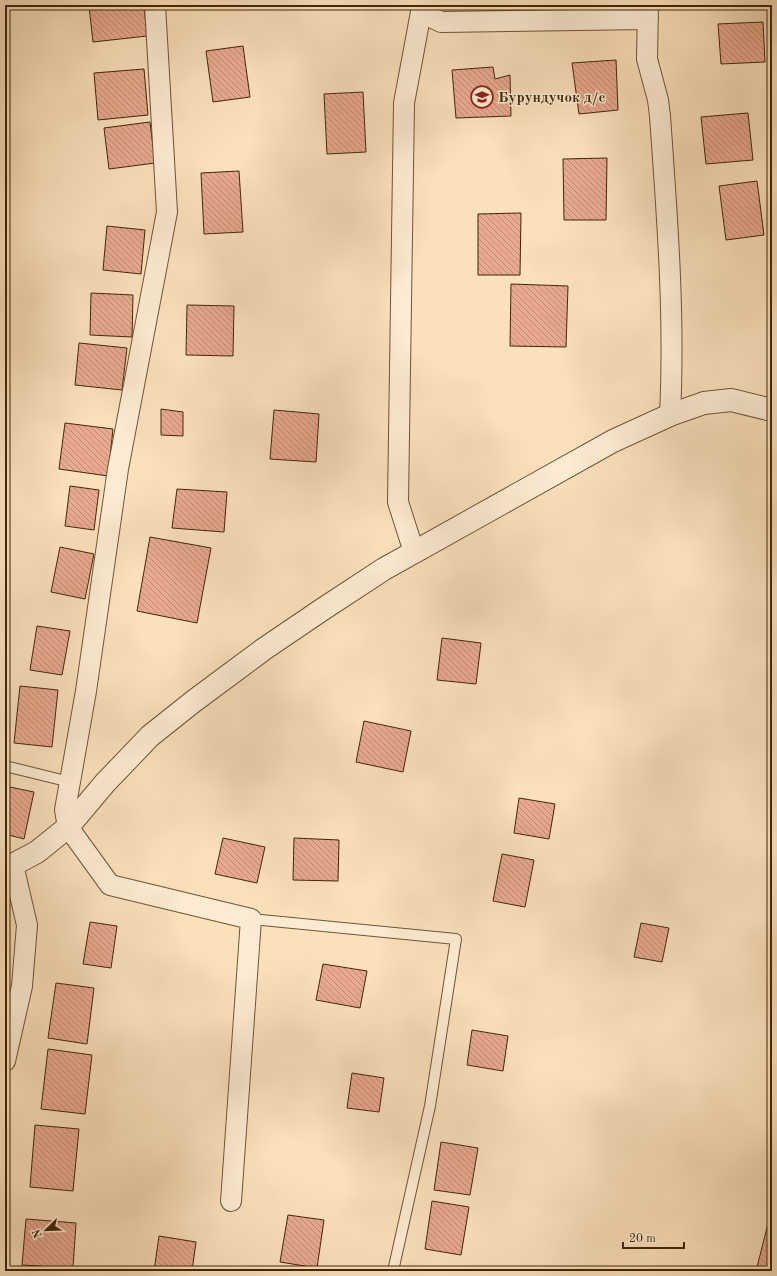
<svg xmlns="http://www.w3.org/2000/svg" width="777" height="1276" viewBox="0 0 777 1276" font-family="'Old Standard TT',serif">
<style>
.building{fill:url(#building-back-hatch);stroke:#412707}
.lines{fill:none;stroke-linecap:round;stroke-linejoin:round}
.service-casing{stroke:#6f5534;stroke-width:12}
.minor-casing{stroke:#6f5534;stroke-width:22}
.tertiary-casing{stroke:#6f5534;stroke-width:24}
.service{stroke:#fcebd3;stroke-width:10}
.minor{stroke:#fcebd3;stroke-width:20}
.tertiary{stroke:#fcebd3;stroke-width:22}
.labels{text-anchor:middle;stroke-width:3;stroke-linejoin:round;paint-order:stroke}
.poi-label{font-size:15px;font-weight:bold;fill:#412707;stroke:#fcebd3;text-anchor:start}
</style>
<defs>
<pattern id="building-back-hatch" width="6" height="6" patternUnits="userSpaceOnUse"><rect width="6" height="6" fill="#e9aa8f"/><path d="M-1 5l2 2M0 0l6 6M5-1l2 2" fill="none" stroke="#be8a73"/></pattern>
</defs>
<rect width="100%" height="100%" fill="#fae0bb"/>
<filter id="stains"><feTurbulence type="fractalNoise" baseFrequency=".005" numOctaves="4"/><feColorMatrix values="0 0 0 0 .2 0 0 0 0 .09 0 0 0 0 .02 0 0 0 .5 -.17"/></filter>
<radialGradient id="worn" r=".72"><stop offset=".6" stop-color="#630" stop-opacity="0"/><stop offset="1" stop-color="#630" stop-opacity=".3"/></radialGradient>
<path class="building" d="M99,5H144L147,36L93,42L89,6Z
M696,5H725L696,8Z
M763,22L765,62L721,64L718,24Z
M243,46L250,97L213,102L206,51Z
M616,60L618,110L579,114L572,63Z
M493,67L495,79L510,75L511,116L456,118L452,70Z
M144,69L148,115L98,120L94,73Z
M363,92L366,152L327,154L324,94Z
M748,113L753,160L706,164L701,117Z
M150,122L155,163L109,169L104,128Z
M607,158L606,220H564L563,159Z
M239,171L243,232L204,234L201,173Z
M757,181L764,235L726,240L719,186Z
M521,213L520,275H478V214Z
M107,226L145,230L141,274L103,270Z
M511,284L568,286L566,347L510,346Z
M91,293L133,295L132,337L90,335Z
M187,305L234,306L233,356L186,355Z
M79,343L127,348L122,390L75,385Z
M161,409L183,412V436L161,435Z
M274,410L319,414L316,462L270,459Z
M65,423L113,429L108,476L59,469Z
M70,486L99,490L94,530L65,526Z
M177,489L227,492L224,532L172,528Z
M150,537L211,548L197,623L137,611Z
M60,547L94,554L85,599L51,592Z
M37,626L70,631L62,675L30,670Z
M442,638L481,643L476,684L437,680Z
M20,686L58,690L52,747L14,743Z
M364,721L411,731L403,772L356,762Z
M5,786L34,792L24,839L5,834Z
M519,798L555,804L549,839L514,833Z
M223,838L265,847L257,883L215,874Z
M294,838L339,840L338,881L293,880Z
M502,854L534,860L525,907L493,901Z
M90,922L117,926L111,968L83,964Z
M641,923L669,928L662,962L634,957Z
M323,964L367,971L360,1008L316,1000Z
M56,983L94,988L87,1044L48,1038Z
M472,1030L508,1036L503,1071L467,1065Z
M48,1049L92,1055L85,1114L41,1109Z
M352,1073L384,1078L379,1112L347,1108Z
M35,1125L79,1129L73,1191L30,1187Z
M441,1142L478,1148L470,1195L434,1190Z
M432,1201L469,1207L461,1255L425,1249Z
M772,1208V1271H756Z
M288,1215L324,1220L317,1268L280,1262Z
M26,1219L76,1223L73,1268L22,1265Z
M159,1236L196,1242L192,1271H154Z
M413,1267L436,1271H413Z"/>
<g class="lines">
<g class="service-casing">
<path id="service" d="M5,766L70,782
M251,919L456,939L430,1106L393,1271"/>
</g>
<g class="minor-casing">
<path id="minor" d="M155,5L167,212L118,469L86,691L65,810L68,827L110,885L251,919L231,1201
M421,5V12L441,22L648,19
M648,5L647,59L658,100L660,116C667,215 675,315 670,415
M414,552L398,502L404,103L421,12
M5,1061L22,986L27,925L13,865"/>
</g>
<g class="tertiary-casing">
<path id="tertiary" d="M5,869L37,852L68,827L105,783L150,736L194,701L264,649L323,609L384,569L613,441L670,415L704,403L731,400L772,410"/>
</g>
<use href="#service" class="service"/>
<use href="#minor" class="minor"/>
<use href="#tertiary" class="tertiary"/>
</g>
<defs>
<g id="school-ring" transform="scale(1.15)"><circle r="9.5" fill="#fcebd3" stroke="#8f2418" stroke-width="1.5"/><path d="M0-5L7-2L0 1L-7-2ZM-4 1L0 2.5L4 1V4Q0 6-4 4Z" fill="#8f2418"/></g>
</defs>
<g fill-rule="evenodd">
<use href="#school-ring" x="482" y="97"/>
</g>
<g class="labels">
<g class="poi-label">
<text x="498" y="102">Бурундучок д/с</text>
</g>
</g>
<rect width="777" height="1276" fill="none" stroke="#fae0bb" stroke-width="20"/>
<rect x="6" y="6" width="765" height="1264" fill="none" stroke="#412707" stroke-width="2"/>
<rect x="10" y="10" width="757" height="1256" fill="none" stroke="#412707"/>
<g transform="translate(46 1230) rotate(247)" stroke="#fcebd3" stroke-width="3" paint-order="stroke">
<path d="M0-3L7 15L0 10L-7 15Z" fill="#412707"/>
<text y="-6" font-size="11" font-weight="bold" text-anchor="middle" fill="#412707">N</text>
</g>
<path d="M623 1242v6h61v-6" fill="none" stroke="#412707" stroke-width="2"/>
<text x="629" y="1242" font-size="12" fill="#412707" stroke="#fcebd3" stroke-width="3" paint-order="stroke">20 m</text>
<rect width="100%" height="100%" filter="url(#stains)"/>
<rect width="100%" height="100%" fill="url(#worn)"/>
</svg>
